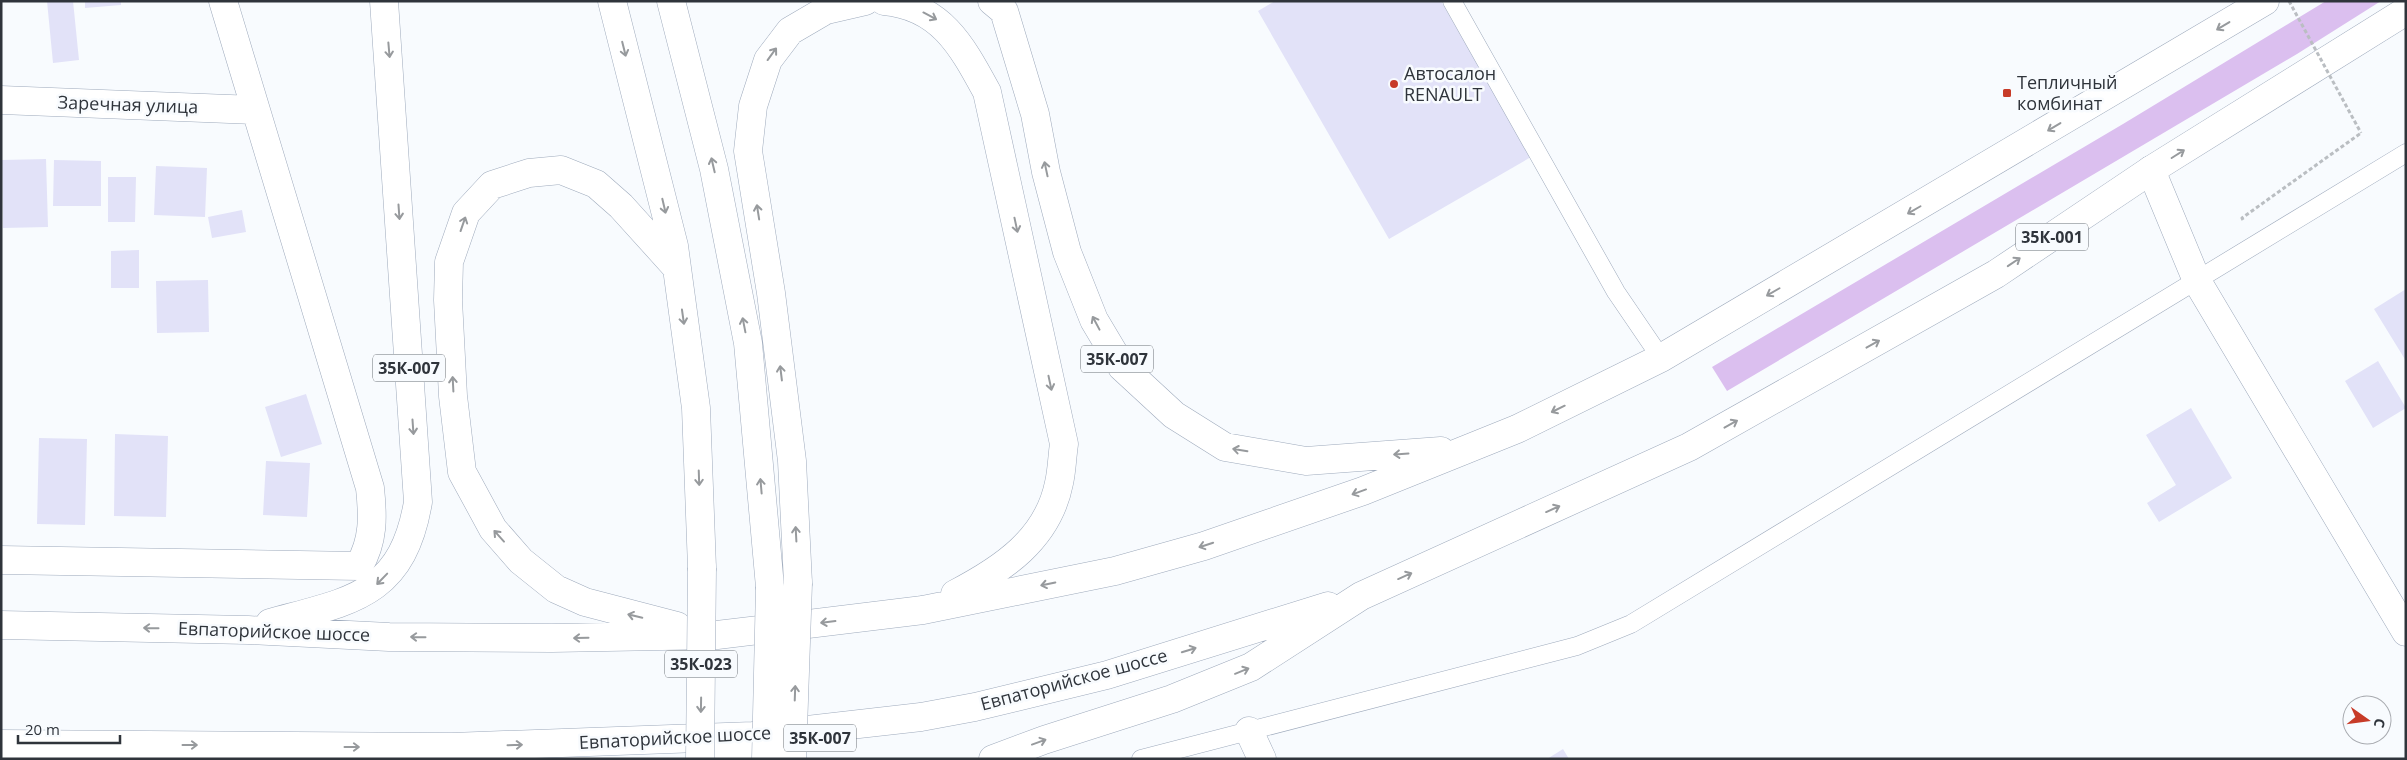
<svg xmlns="http://www.w3.org/2000/svg" width="2407" height="760" viewBox="0 0 2407 760" font-family="'Open Sans',sans-serif">
<style>
.green{fill:#dbbfef}
.building{fill:#e2e2f8}
.lines{fill:none;stroke-linecap:round;stroke-linejoin:round}
.service-casing{stroke:#9eaabc;stroke-width:19}
.minor-casing{stroke:#9eaabc;stroke-width:29}
.primary-casing{stroke:#9eaabc;stroke-width:29}
.path{stroke:#babec2;stroke-width:3;stroke-dasharray:4 2.5;stroke-linecap:butt}
.service{stroke:#fff;stroke-width:18}
.minor{stroke:#fff;stroke-width:28}
.primary{stroke:#fff;stroke-width:28}
.primary-bridge-casing{stroke:#9eaabc;stroke-width:29;stroke-linecap:butt}
.path-bridge{stroke:#babec2;stroke-width:3;stroke-dasharray:4 2.5;stroke-linecap:butt}
.primary-bridge{stroke:#fff;stroke-width:28}
.oneway{stroke:#979a9d}
.poi-dot{fill:#c73b28;stroke:#f8fbfe;stroke-width:2}
.labels{text-anchor:middle;stroke-width:5;stroke-linejoin:round;paint-order:stroke}
.shield{fill:#f8fbfe;stroke:#6b7076;stroke-width:1}
.shield-label{font-size:16px;font-weight:bold;fill:#2f343b}
.poi-label{font-size:18px;fill:#2f343b;stroke:#f8fbfe;text-anchor:start}
.street-label{font-size:18px;fill:#2f343b;stroke:#f8fbfe}
</style>
<rect width="100%" height="100%" fill="#f8fbfe"/>
<path class="green" d="M2326,1H2381L2297,54L1727,391L1712,367L2123,124Z"/>
<path class="building" d="M47,1H73L79,60L53,63Z
M85,1H121V5L85,8Z
M1275,1H1441L1531,157L1389,239L1258,11Z
M46,159L48,227L3,228L2,160Z
M54,160L101,161V206H53Z
M156,166L207,168L205,217L154,215Z
M108,177H136L135,222H108Z
M242,210L246,232L212,238L208,217Z
M139,250V288H111V251Z
M208,280L209,332L157,333L156,281Z
M2406,289V361L2374,309Z
M2378,361L2406,408L2373,428L2345,381Z
M306,394L322,444L281,457L265,407Z
M2191,408L2232,478L2159,522L2147,503L2176,485L2146,435Z
M115,434L168,436L166,517L114,516Z
M39,438L87,439L85,525L37,524Z
M266,461L310,463L307,517L263,515Z
M1563,749L1569,759H1547Z"/>
<g class="lines">
<g class="service-casing">
<path id="service" d="M1452,1L1616,292L1661,358
M1141,759L1577,646L1631,624L2406,153"/>
</g>
<g class="minor-casing">
<path id="minor" d="M1,100L255,110
M2151,170L2197,281L2406,632
M1,560L359,566C374,540 373,516 370,488L223,1
M1249,731L1262,759"/>
</g>
<g class="primary-casing">
<path id="primary" d="M612,1L674,246L696,408L702,568
M671,1L714,169L748,343L770,587
M884,1C941,6 962,46 987,92L1064,444C1062,457 1062,470 1059,483C1048,539 1003,569 955,594
M992,1L1004,11L1035,114L1046,172L1067,252L1094,320L1122,367L1174,415L1225,447L1306,461L1441,451
M798,583L792,461L771,293L748,151L753,106L768,60L790,31L826,10L865,1
M270,623C349,601 402,597 418,502L384,1
M1,625L248,630L389,637L552,638L717,635L923,610L1115,571L1204,546L1363,491L1517,429L1661,358L2265,1
M677,626L585,602L556,589L521,561L493,529L462,472L453,396L448,300L449,262L466,213L492,185L529,173L561,170L596,184L621,206L677,268
M1,744L452,747L753,736L921,717L975,707L1107,675L1328,606
M720,759L773,748
M993,759L1044,740L1172,699L1251,667L1361,596L1689,447L1996,274L2151,170L2406,11"/>
</g>
<path class="path" d="M2243,220L2242,218L2361,133"/>
<use href="#service" class="service"/>
<use href="#minor" class="minor"/>
<use href="#primary" class="primary"/>
<g class="primary-bridge-casing">
<path id="primary-bridge" d="M700,759L702,568
M766,759L770,587
M792,759L798,583"/>
</g>
<path class="path-bridge" d="M2289,1L2361,133"/>
<use href="#primary-bridge" class="primary-bridge"/>
</g>
<defs><path id="oneway-shaft" d="M-6 0H5M1.5-3L5.5 0L1.5 3" fill="none" stroke-width="1.6" stroke-linecap="round" stroke-linejoin="round" transform="scale(1.25)"/></defs>
<g class="oneway">
<use href="#oneway-shaft" transform="translate(930 16) rotate(28)"/>
<use href="#oneway-shaft" transform="translate(2223 26) rotate(149)"/>
<use href="#oneway-shaft" transform="translate(624 49) rotate(76)"/>
<use href="#oneway-shaft" transform="translate(389 50) rotate(85)"/>
<use href="#oneway-shaft" transform="translate(772 54) rotate(-54)"/>
<use href="#oneway-shaft" transform="translate(2054 127) rotate(149)"/>
<use href="#oneway-shaft" transform="translate(2178 154) rotate(-32)"/>
<use href="#oneway-shaft" transform="translate(713 165) rotate(-103)"/>
<use href="#oneway-shaft" transform="translate(1046 169) rotate(-102)"/>
<use href="#oneway-shaft" transform="translate(664 206) rotate(77)"/>
<use href="#oneway-shaft" transform="translate(1914 210) rotate(150)"/>
<use href="#oneway-shaft" transform="translate(399 212) rotate(86)"/>
<use href="#oneway-shaft" transform="translate(758 212) rotate(-99)"/>
<use href="#oneway-shaft" transform="translate(463 224) rotate(-71)"/>
<use href="#oneway-shaft" transform="translate(1016 225) rotate(78)"/>
<use href="#oneway-shaft" transform="translate(2014 262) rotate(-34)"/>
<use href="#oneway-shaft" transform="translate(1773 292) rotate(150)"/>
<use href="#oneway-shaft" transform="translate(683 317) rotate(82)"/>
<use href="#oneway-shaft" transform="translate(1096 323) rotate(-118)"/>
<use href="#oneway-shaft" transform="translate(744 325) rotate(-101)"/>
<use href="#oneway-shaft" transform="translate(1873 344) rotate(-29)"/>
<use href="#oneway-shaft" transform="translate(781 373) rotate(-97)"/>
<use href="#oneway-shaft" transform="translate(1050 383) rotate(78)"/>
<use href="#oneway-shaft" transform="translate(453 384) rotate(-93)"/>
<use href="#oneway-shaft" transform="translate(1558 409) rotate(154)"/>
<use href="#oneway-shaft" transform="translate(1731 424) rotate(-29)"/>
<use href="#oneway-shaft" transform="translate(413 427) rotate(86)"/>
<use href="#oneway-shaft" transform="translate(1240 450) rotate(-171)"/>
<use href="#oneway-shaft" transform="translate(1401 454) rotate(176)"/>
<use href="#oneway-shaft" transform="translate(699 478) rotate(88)"/>
<use href="#oneway-shaft" transform="translate(761 486) rotate(-95)"/>
<use href="#oneway-shaft" transform="translate(1359 492) rotate(160)"/>
<use href="#oneway-shaft" transform="translate(1553 509) rotate(-24)"/>
<use href="#oneway-shaft" transform="translate(796 534) rotate(-93)"/>
<use href="#oneway-shaft" transform="translate(499 536) rotate(-132)"/>
<use href="#oneway-shaft" transform="translate(1206 545) rotate(162)"/>
<use href="#oneway-shaft" transform="translate(1405 576) rotate(-24)"/>
<use href="#oneway-shaft" transform="translate(382 579) rotate(134)"/>
<use href="#oneway-shaft" transform="translate(1048 584) rotate(168)"/>
<use href="#oneway-shaft" transform="translate(635 616) rotate(-167)"/>
<use href="#oneway-shaft" transform="translate(828 622) rotate(173)"/>
<use href="#oneway-shaft" transform="translate(151 628) rotate(-179)"/>
<use href="#oneway-shaft" transform="translate(418 637) rotate(-179)"/>
<use href="#oneway-shaft" transform="translate(581 638) rotate(179)"/>
<use href="#oneway-shaft" transform="translate(1189 650) rotate(-17)"/>
<use href="#oneway-shaft" transform="translate(1242 671) rotate(-22)"/>
<use href="#oneway-shaft" transform="translate(795 693) rotate(-88)"/>
<use href="#oneway-shaft" transform="translate(701 705) rotate(91)"/>
<use href="#oneway-shaft" transform="translate(1039 742) rotate(-20)"/>
<use href="#oneway-shaft" transform="translate(190 745)"/>
<use href="#oneway-shaft" transform="translate(515 745) rotate(-2)"/>
<use href="#oneway-shaft" transform="translate(352 747)"/>
</g>
<g class="poi-dot">
<circle cx="1394" cy="84" r="5"/>
<rect x="2002" y="88" width="10" height="10" rx="2.5"/>
</g>
<g class="labels">
<g class="shield">
<rect x="2016" y="223.5" width="72" height="27" rx="4"/>
<rect x="1081" y="345.5" width="72" height="27" rx="4"/>
<rect x="373" y="354.5" width="72" height="27" rx="4"/>
<rect x="665" y="650.5" width="72" height="27" rx="4"/>
<rect x="784" y="724.5" width="72" height="27" rx="4"/>
</g>
<g class="shield-label">
<text x="2052" y="243">35К-001</text>
<text x="1117" y="365">35К-007</text>
<text x="409" y="374">35К-007</text>
<text x="701" y="670">35К-023</text>
<text x="820" y="744">35К-007</text>
</g>
<g class="poi-label">
<text x="1404" y="80">Aвтосалон<tspan x="1404" dy="21">RENAULT</tspan></text>
<text x="2017" y="89">Тепличный<tspan x="2017" dy="21">комбинат</tspan></text>
</g>
<g class="street-label">
<text transform="translate(128 105) rotate(2)" y="6">Заречная улица</text>
<text transform="translate(274 632) rotate(2)" y="6">Евпаторийское шоссе</text>
<text transform="translate(1074 680) rotate(-15)" y="6">Евпаторийское шоссе</text>
<text transform="translate(675 738) rotate(-3)" y="6">Евпаторийское шоссе</text>
</g>
</g>
<rect width="2407" height="760" fill="none" stroke="#2f343b" stroke-width="5"/>
<g transform="translate(2367 720) rotate(104)"><circle r="24" fill="#f8fbfe" stroke="#a8abb0"/>
<path d="M0-4L9 19L0 12L-9 19Z" fill="#c73b28"/>
<text y="-8" font-size="14" font-weight="bold" text-anchor="middle" fill="#2f343b">С</text>
</g>
<path d="M18 735v8h102v-8" fill="none" stroke="#2f343b" stroke-width="2.5"/>
<text x="25" y="735" font-size="15" fill="#2f343b" stroke="#f8fbfe" stroke-width="4" paint-order="stroke">20 m</text>
</svg>
